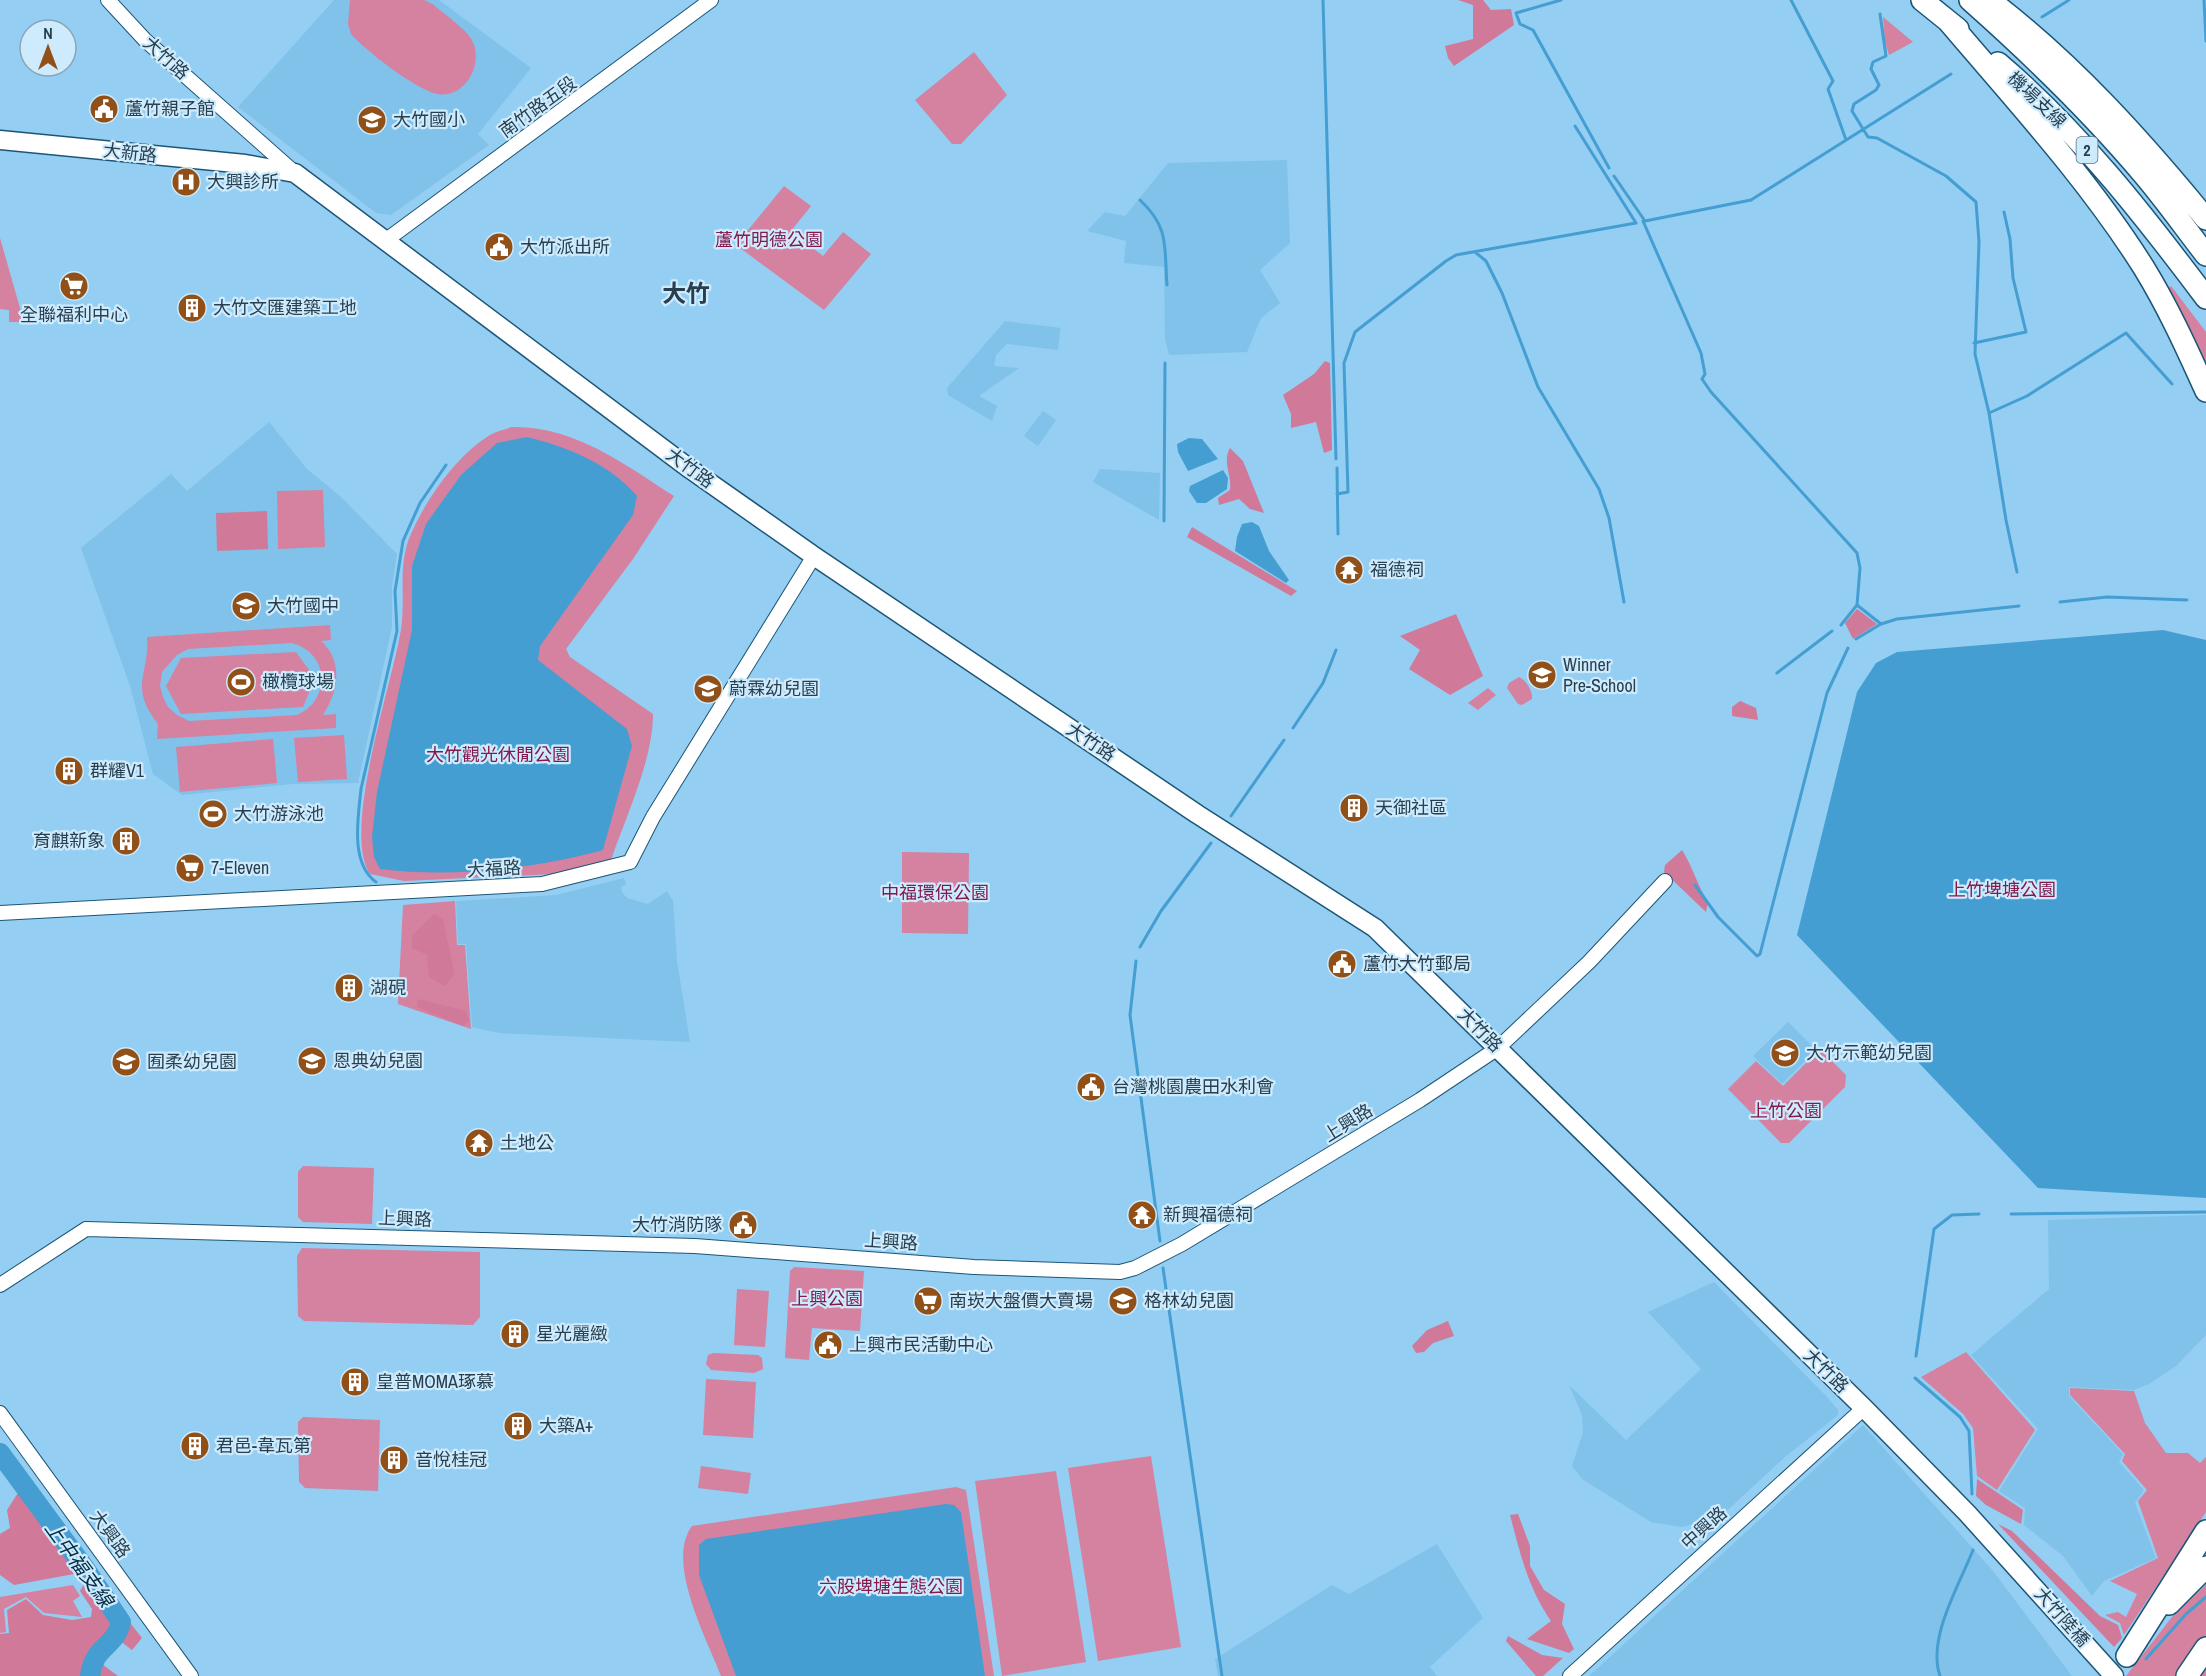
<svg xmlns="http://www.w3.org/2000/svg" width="2206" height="1676" viewBox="0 0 2206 1676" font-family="'Archivo Narrow','Noto Sans TC',sans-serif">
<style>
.built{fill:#81c2ea}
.green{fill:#d581a0;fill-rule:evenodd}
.forest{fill:#d07999}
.water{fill:#449ed2}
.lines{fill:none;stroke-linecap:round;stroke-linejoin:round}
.stream{stroke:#449ed2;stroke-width:3}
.river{stroke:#449ed2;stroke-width:20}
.minor-casing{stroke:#1c5676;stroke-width:16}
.major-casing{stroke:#1c5676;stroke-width:21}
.highway-casing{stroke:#1c5676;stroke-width:24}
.minor{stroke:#fff;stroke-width:14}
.major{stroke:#fff;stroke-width:18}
.highway{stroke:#fff;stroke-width:21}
.labels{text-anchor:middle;stroke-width:4.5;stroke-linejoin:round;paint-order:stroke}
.shield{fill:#ceebfe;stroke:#597383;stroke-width:1.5}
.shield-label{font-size:16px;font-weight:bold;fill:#273f4e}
.street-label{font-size:18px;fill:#273f4e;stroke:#ceebfe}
.poi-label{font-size:18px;fill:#273f4e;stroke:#ceebfe;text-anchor:start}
.park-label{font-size:18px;fill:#821a4b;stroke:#ceebfe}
.water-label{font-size:20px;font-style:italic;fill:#042d43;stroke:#ceebfe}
.district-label{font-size:24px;font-weight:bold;fill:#273f4e;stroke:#ceebfe}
</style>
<rect width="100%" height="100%" fill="#94cef3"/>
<path class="built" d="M334,0H439L531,68L478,134L489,145L391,215L376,213L238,107Z
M1287,160L1290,243L1260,270L1280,303L1261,318L1247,352L1169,355L1165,339L1164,267L1124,263L1126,241L1087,231L1105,212L1125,216L1168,163Z
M1005,321L1061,328L1060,331L1058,350L1007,344L996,355L994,366L1019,368L979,396L997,406L992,421L948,395L947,388Z
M1043,411L1056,420L1038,446L1024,436Z
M269,422L307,469L340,496L397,554L392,586V627L358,783L293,784L182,795L153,774L130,686L81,548L171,474L187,491Z
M1100,469L1160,473L1159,520L1093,482Z
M624,878L626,884L621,887L622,892L627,898L648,904L667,891L673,901L677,961L690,1042L499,1033L472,1027L466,944H458L456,901L556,895Z
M1788,1022L1816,1050L1782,1084L1753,1056Z
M2206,1215V1335L2176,1366L2149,1384L2134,1390L2069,1387V1396L2123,1454L2119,1462L2144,1490L2135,1503L2156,1558L2104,1581L2092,1596L2063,1556L2024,1525L2025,1508L1999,1491L2038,1429L1971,1355L2049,1289L2048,1220Z
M1714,1282L1828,1398L1838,1410V1415L1785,1457L1719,1518L1682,1527L1651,1522L1582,1479L1572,1466L1583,1432L1582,1415L1569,1385L1626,1440L1701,1369L1648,1312Z
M1863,1425L1993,1571L2072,1676H1589Z
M1437,1544L1483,1618L1430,1667L1437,1676H1218L1215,1659L1332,1585L1349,1594Z"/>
<path class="green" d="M350,0C372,0 403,0 424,0C432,2 443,13 450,18C459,26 470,33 474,45C482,68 463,99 437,94C415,89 366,51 351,34L348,24Z
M1883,17L1913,42L1889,55L1885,42Z
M974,52L1007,95L961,144H952L915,100Z
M784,186L811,206L791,231L823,256L843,232L871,254L824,310L736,245Z
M0,238L24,322H9V310L0,309Z
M2171,286L2206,332V367L2167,289Z
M511,427C573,425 624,464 674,496L633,559L566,649L570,657L653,714C653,760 626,816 611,860L554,874L404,881L370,874C341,831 393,682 401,629C406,598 397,564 411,534C427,498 456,456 490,435C496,431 505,430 511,427Z
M323,490L325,547L278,549L277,491Z
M330,625L331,640L321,641C344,661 338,692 323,715L336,714V728L157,739L158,724C128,686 150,675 147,637ZM291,643C329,651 332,700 297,715L189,721L177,715L168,707L163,697L160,686L162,672L177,655L188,649Z
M296,652L315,678L303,707L181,714L166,686L181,658Z
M1519,677C1526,680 1533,691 1532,699L1522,705L1518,704L1507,688L1509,683Z
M1488,688L1496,695L1478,710L1468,703Z
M344,735L347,779L298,782L294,738Z
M273,739L277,783L180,792L176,747Z
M902,852L969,853L968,934L902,933Z
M455,901L457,945H465L471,1029L398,1004L403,905Z
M1820,1049L1846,1075L1845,1087L1789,1143H1781L1728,1089L1756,1061L1783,1086Z
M303,1166L374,1168L372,1224L303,1222L298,1217V1172Z
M302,1248L480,1252V1317L473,1325L304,1321L298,1316L297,1256Z
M794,1267L864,1271L860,1331L812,1328L809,1360L785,1358L790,1271Z
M737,1289L769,1291L765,1347L734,1345Z
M1966,1352L2035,1430L1997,1490L1977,1476L1973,1428L1963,1414L1921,1377Z
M713,1353L758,1355L762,1358L763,1369L754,1373L711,1370L706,1364L708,1355Z
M706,1379L756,1382L753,1438L703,1435Z
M2070,1388L2134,1391L2145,1423L2166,1453H2188L2200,1463L2206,1457V1512L2124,1635L2120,1623L2105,1615L2118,1612L2126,1617L2137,1594L2110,1581L2158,1558L2138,1501L2147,1490L2122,1461L2125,1454L2070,1395Z
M303,1417L380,1420L378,1491L305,1488L299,1482L298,1422Z
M1151,1456L1181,1647L1098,1661L1068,1468Z
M701,1466L751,1473L748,1494L698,1488Z
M1056,1471L1086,1662L1002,1676L975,1481Z
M956,1487L966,1490L994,1676H721C707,1639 665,1562 692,1526Z
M73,1585L80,1596L73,1601L82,1617L44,1613L26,1597L4,1609L6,1632L0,1633V1597Z
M2206,1585V1676H2126L2172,1617Z"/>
<path class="forest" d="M1458,0H1483L1491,10L1511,9L1514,25L1454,66L1448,58L1445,46L1473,39V5Z
M1325,361L1330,363L1332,450L1324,453L1316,422L1291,428V414L1283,395L1314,374Z
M1230,448L1243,461L1264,513L1250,509L1239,499L1219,505L1218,498L1230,490C1232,475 1222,462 1230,448Z
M267,511L268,549L217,551L216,513Z
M1192,527L1297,591L1291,596L1187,537Z
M1857,609L1877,624L1853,639L1845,623Z
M1456,614L1483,676L1450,695L1409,669L1420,650L1400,636Z
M1740,701L1756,708L1758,720L1732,716V707Z
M1682,850C1693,867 1697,885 1708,902L1706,912L1664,872L1665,865Z
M434,914L443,919C446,938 452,955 454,974L445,986L429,977L427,955L412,948V936Z
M418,999L466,1011L469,1021L463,1026L417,1007Z
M1448,1321L1454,1336L1433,1343L1424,1352L1416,1353L1412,1346L1427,1330Z
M1977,1479L2023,1510L2021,1524L1986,1505L1976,1496Z
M21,1488L82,1570L74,1574L14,1585L0,1575V1534L10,1528L7,1510Z
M1518,1514L1530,1546V1566L1544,1590L1565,1604L1562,1624L1574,1649L1569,1653L1527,1639L1551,1621C1528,1588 1520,1553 1510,1515Z
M1998,1524L2012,1531L2100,1616L2118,1625L2122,1638L2114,1647Z
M99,1583L142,1638L132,1650L111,1634L91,1656L118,1676H0V1634L9,1633L7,1610L26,1599L43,1615L72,1620L91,1617L92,1609L80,1591L83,1586Z
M1508,1636L1542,1655L1563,1658L1543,1676H1536L1506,1641Z"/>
<path class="water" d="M527,437C567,447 609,463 637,496L633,515L540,646L538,660L627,729L632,746L603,850C534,869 452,878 380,869L374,857L372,837L377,792L412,630V566L426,524L461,475L497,443Z
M1189,438L1202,439L1218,459L1188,471L1178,452L1177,444Z
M1223,470L1228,478L1227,489L1206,503H1197L1189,491L1190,486Z
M1252,522L1259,526L1269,551L1289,580L1286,583L1235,551L1237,537L1242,524Z
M2163,630L2206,640V1198L2038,1188L1797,935L1857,692L1876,663L1897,652Z
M946,1504L954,1505L961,1512L985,1676H736L699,1575V1545L706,1539Z"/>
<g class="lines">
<path class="stream" d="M1323,0L1336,459
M1561,0L1516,13L1520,24L1533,30L1609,168
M1791,0L1833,81L1828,89L1846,140
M2204,0L2206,41
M1880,14L1886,56L1873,62L1871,69L1879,85L1876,90L1854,104L1852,111L1868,137L1877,138L1946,176L1976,202L1979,242L1975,354L1989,413L2006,520L2017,572
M2042,17L2069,0
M1614,176L1645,221L1751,200L1951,74
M1140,200C1170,228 1164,247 1167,285
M1643,221L1701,353L1705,374L1702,379L1711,392L1857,553L1860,568L1857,605L1841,625
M1475,252L1486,261L1502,293L1538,387L1599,489L1609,518L1624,602
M1974,343L2026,332L2013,278L2010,239L2004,212
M1989,413L2027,396L2126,333L2172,384
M1337,468L1338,534
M1337,494L1348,492L1344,363L1355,332L1446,261L1456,255L1636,223L1575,126
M1164,521L1165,363
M2060,602L2107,597L2187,600
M1881,624L1897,619L2019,606
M1856,639L1881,624L1857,605
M1777,673L1832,631
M1293,728L1323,683L1336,650
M1231,816L1284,740
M376,882C350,863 358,818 361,789L397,631L395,591L403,541L420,503L446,465
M1695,885L1718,917L1757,956L1760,954L1827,693L1848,648
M1140,947L1161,911L1211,843
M1136,961L1130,1015L1160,1241
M2011,1214L2206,1212
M1163,1268L1222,1676
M1916,1356L1934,1229L1952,1215L1979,1214
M1915,1378L1960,1417L1969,1431L1972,1494
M2146,1659L2186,1614L2206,1597
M1940,1676C1927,1638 1959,1586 1973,1550"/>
<path class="river" d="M0,1453L86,1570L121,1622C115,1648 94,1645 90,1676"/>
<g class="minor-casing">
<path id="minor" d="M108,0L145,40L295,173
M385,241L711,0
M0,913L542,884L630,862L653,817L814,556
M0,1285L86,1229L695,1246L974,1267L1120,1272L1135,1268L1182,1244L1420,1100L1498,1048L1589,962L1665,881
M0,1413L191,1676
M1570,1676L1864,1408"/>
</g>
<g class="major-casing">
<path id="major" d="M0,140L245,164L295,173L690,469L814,556L1197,814L1375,928L1864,1408L1967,1513L2114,1676"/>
</g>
<g class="highway-casing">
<path id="highway" d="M1922,0L1958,29
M1970,0C2032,55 2091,112 2144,175C2166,201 2185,228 2206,255
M1992,2C2073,64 2141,140 2206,219
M1948,21C2016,101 2088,179 2144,268C2168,307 2187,349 2206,391
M1998,63C2079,132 2143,214 2206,298
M2169,1604L2206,1567
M2127,1656L2206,1531
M2187,1676L2206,1648"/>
</g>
<use href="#minor" class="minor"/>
<use href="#major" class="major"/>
<use href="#highway" class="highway"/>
</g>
<defs>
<g id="civic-disc" transform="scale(1.5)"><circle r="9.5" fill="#905018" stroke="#ceebfe"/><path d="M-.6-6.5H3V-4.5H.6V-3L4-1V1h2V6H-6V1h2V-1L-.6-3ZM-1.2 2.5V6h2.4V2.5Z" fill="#fff"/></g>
<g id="school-disc" transform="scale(1.5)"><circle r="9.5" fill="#905018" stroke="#ceebfe"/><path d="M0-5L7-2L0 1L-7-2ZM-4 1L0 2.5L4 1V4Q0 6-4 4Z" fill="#fff"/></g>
<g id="hospital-disc" transform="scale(1.5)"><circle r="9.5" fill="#905018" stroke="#ceebfe"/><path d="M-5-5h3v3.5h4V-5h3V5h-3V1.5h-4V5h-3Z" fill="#fff"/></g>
<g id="supermarket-disc" transform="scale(1.5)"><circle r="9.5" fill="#905018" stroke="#ceebfe"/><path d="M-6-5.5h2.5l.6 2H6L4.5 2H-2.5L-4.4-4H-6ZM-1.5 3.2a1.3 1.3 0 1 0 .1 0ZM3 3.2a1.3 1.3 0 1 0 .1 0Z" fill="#fff"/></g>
<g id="building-disc" transform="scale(1.5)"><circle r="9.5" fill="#905018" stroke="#ceebfe"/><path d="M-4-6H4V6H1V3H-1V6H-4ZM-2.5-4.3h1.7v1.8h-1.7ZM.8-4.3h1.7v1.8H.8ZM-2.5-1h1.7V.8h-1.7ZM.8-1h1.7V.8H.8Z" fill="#fff"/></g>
<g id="temple-disc" transform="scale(1.5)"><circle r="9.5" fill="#905018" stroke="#ceebfe"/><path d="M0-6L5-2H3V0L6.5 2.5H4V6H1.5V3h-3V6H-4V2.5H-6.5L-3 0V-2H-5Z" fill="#fff"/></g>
<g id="stadium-disc" transform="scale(1.5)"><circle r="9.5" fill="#905018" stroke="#ceebfe"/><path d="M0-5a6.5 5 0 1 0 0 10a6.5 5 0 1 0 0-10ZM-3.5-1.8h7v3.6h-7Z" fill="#fff"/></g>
</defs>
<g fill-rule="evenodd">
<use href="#civic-disc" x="104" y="109"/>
<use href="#school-disc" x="372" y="120"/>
<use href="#hospital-disc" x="186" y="182"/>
<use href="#civic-disc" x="499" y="247"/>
<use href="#supermarket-disc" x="74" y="286"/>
<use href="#building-disc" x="192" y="308"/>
<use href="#temple-disc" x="1349" y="570"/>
<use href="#school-disc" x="246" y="606"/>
<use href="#school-disc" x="1542" y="675"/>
<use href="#stadium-disc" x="241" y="682"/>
<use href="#school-disc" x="708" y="689"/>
<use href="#building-disc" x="69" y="771"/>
<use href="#building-disc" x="1354" y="808"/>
<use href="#stadium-disc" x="213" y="814"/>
<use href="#building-disc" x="126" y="841"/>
<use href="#supermarket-disc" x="190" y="868"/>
<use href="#civic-disc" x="1342" y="964"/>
<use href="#building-disc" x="349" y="988"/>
<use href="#school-disc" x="1785" y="1053"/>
<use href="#school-disc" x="312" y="1061"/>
<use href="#school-disc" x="126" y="1062"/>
<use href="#civic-disc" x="1091" y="1087"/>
<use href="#temple-disc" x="479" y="1143"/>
<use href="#temple-disc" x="1142" y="1215"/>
<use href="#civic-disc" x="743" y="1225"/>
<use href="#supermarket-disc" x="928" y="1301"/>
<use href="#school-disc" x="1123" y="1301"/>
<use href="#building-disc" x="515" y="1334"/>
<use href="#civic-disc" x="828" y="1345"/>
<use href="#building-disc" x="355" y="1382"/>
<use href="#building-disc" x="518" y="1426"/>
<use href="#building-disc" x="195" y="1446"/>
<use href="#building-disc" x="394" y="1460"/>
</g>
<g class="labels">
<rect class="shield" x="2076.5" y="137" width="21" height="26" rx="4.5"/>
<g class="shield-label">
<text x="2087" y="156">2</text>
</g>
<g class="street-label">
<text transform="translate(166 58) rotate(42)" y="6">大竹路</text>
<text transform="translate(2037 100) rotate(43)" y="6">機場支線</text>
<text transform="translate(538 107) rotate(-36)" y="6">南竹路五段</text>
<text transform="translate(130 153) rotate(6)" y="6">大新路</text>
<text transform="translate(690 468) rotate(36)" y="6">大竹路</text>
<text transform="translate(1091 742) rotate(33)" y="6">大竹路</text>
<text transform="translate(494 869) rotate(-3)" y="6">大福路</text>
<text transform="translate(1480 1030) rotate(45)" y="6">大竹路</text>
<text transform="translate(1348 1123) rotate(-32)" y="6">上興路</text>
<text transform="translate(405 1219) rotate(2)" y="6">上興路</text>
<text transform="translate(891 1242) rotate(4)" y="6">上興路</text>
<text transform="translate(1826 1371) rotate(44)" y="6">大竹路</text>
<text transform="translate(1704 1528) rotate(-42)" y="6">中興路</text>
<text transform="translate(110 1534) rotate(54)" y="6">大興路</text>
<text transform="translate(2062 1617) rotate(48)" y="6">大竹陸橋</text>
</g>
<g class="poi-label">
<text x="125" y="115">蘆竹親子館</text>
<text x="393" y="126">大竹國小</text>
<text x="207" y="188">大興診所</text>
<text x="520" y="253">大竹派出所</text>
<text x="213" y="314">大竹文匯建築工地</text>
<text x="74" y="321" text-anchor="middle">全聯福利中心</text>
<text x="1370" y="576">福德祠</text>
<text x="267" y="612">大竹國中</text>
<text x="1563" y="671">Winner<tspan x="1563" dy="21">Pre-School</tspan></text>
<text x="262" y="688">橄欖球場</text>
<text x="729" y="695">蔚霖幼兒園</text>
<text x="90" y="777">群耀V1</text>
<text x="1375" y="814">天御社區</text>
<text x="234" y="820">大竹游泳池</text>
<text x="105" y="847" text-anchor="end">育麒新象</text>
<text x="211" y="874">7-Eleven</text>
<text x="1363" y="970">蘆竹大竹郵局</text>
<text x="370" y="994">湖硯</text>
<text x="1806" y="1059">大竹示範幼兒園</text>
<text x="333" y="1067">恩典幼兒園</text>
<text x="147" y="1068">囿柔幼兒園</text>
<text x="1112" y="1093">台灣桃園農田水利會</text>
<text x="500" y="1149">土地公</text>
<text x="1163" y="1221">新興福德祠</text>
<text x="722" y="1231" text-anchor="end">大竹消防隊</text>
<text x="949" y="1307">南崁大盤價大賣場</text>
<text x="1144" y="1307">格林幼兒園</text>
<text x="536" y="1340">星光麗緻</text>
<text x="849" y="1351">上興市民活動中心</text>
<text x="376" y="1388">皇普MOMA琢慕</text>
<text x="539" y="1432">大築A+</text>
<text x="216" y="1452">君邑-韋瓦第</text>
<text x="415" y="1466">音悅桂冠</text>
</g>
<g class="park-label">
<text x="769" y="246">蘆竹明德公園</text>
<text x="498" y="761">大竹觀光休閒公園</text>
<text x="2002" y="896">上竹埤塘公園</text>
<text x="935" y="899">中福環保公園</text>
<text x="1786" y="1117">上竹公園</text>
<text x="827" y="1305">上興公園</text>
<text x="891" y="1593">六股埤塘生態公園</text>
</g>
<g class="water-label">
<text transform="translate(79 1564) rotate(54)" y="7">上中福支線</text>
</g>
<g class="district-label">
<text x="686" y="302">大竹</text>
</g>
</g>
<g transform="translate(48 48)"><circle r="28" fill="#ceebfe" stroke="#8ba6b8" stroke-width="1.5"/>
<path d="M0-4.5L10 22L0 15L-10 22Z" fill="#905018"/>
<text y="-9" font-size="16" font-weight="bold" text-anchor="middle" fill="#273f4e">N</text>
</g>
</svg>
